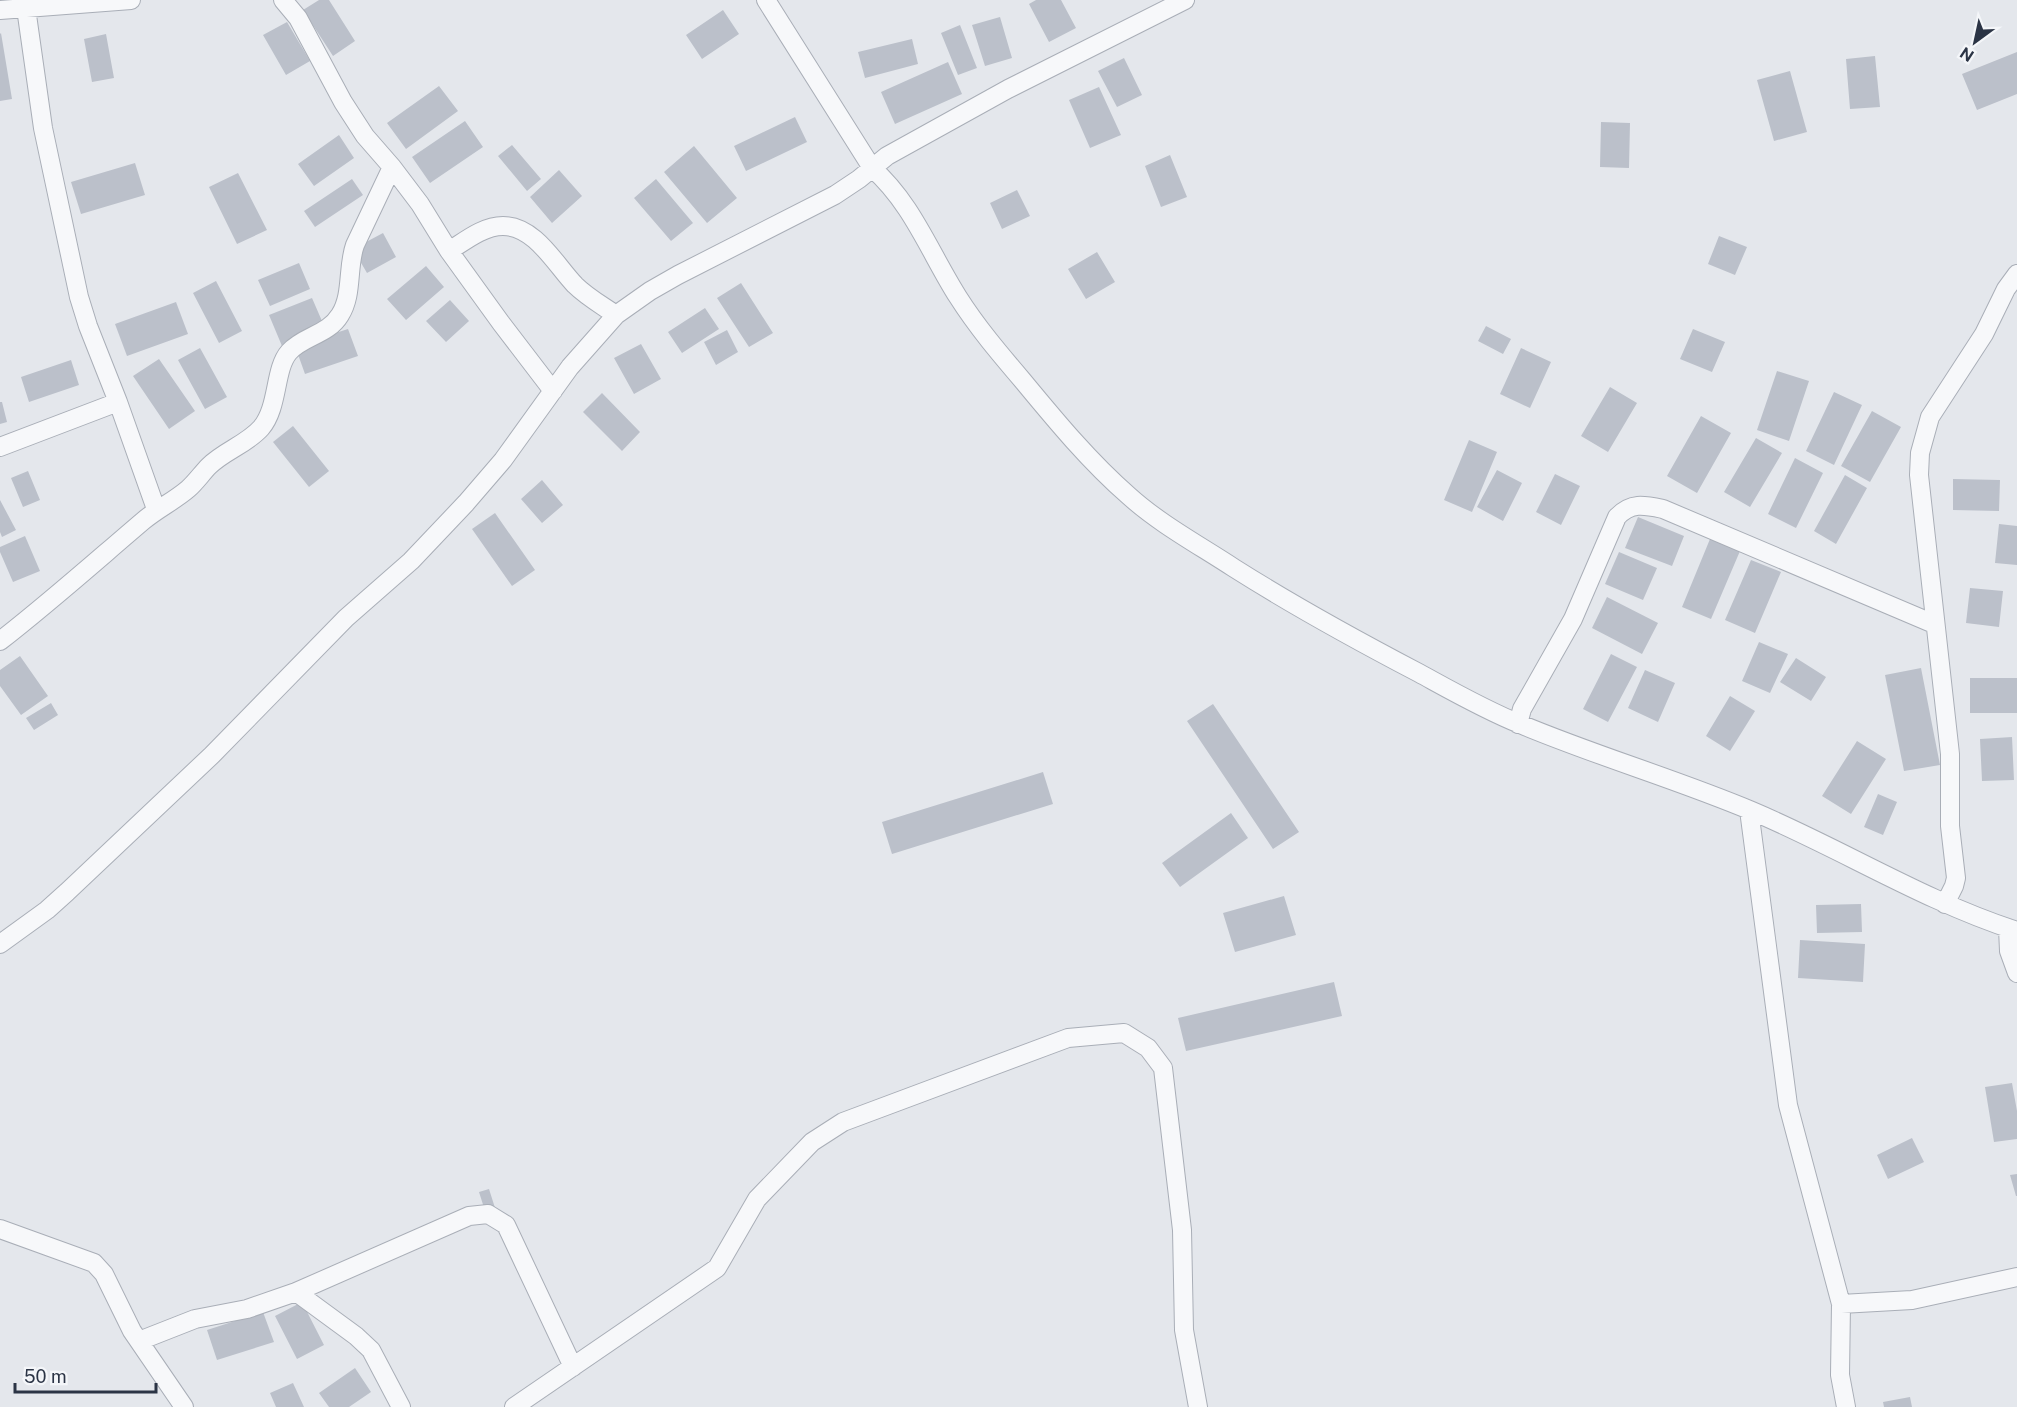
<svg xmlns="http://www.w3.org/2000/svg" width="2017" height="1407" viewBox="0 0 2017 1407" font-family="'Public Sans',sans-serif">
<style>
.building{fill:#bbc0ca}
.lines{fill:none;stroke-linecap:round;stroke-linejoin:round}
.minor-casing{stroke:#a9aeb7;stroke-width:20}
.minor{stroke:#f7f8fa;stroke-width:18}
</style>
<rect width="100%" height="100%" fill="#e4e7ec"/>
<path class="building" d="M319,0H329L355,41L333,56L303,10Z
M1036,0H1061L1076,28L1049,42L1029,4Z
M723,10L739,34L702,59L686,35Z
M1000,17L1012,58L985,66L972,25Z
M287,22L310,61L286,75L263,35Z
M960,25L977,68L958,75L941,33Z
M1,33L12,99L0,101V34Z
M106,34L114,78L92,82L84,39Z
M912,39L918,64L865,78L858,52Z
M2017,52V94L1977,110L1962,74Z
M1875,56L1880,107L1850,109L1846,59Z
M1124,58L1142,95L1117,107L1098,71Z
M948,62L962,94L895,124L881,92Z
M1790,71L1807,132L1774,141L1757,80Z
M439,86L458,111L406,149L387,123Z
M1099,87L1121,135L1090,148L1069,100Z
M795,117L807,142L746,171L734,146Z
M465,121L483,147L430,183L412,157Z
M1601,122L1630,123L1629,168L1600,167Z
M339,135L354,158L314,186L298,164Z
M512,145L541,179L527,191L498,156Z
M694,146L737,198L707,223L664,172Z
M1170,155L1187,197L1161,207L1145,166Z
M135,163L145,195L81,214L71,182Z
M559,170L582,196L552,223L530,197Z
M238,173L267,230L237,244L209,187Z
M352,179L363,195L315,227L304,211Z
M656,179L693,223L671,241L634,198Z
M1017,190L1030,216L1002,229L990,203Z
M383,233L396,257L367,273L353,249Z
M1719,236L1747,247L1735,275L1708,264Z
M1097,252L1115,282L1086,299L1068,269Z
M299,263L310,289L270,306L258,280Z
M426,266L444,287L406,320L387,299Z
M216,281L242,331L219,343L193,293Z
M741,283L773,333L749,347L717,298Z
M312,298L325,328L282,346L269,315Z
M450,300L469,321L446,342L426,321Z
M176,302L188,334L127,356L115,324Z
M705,308L719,329L682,353L668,332Z
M1486,326L1511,339L1503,354L1478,341Z
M348,329L358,356L305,374L295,346Z
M1693,329L1725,342L1712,372L1680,359Z
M727,330L738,352L716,365L704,342Z
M641,344L661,379L634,394L614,358Z
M200,348L227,397L205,409L178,360Z
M1521,348L1551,362L1530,408L1500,394Z
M159,359L195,411L169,429L133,376Z
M71,360L79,385L29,402L21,377Z
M1777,371L1809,381L1789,441L1757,430Z
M1610,387L1637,403L1608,452L1581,436Z
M1834,392L1862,405L1834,465L1806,451Z
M602,393L640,432L622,451L583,412Z
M0,402H2L7,422L0,424Z
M1872,411L1901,427L1870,482L1841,466Z
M1701,416L1731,433L1697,493L1667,476Z
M293,426L329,471L309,487L273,442Z
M1756,438L1782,453L1750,507L1724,492Z
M1469,440L1497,452L1472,512L1444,500Z
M1795,458L1823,473L1796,528L1768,514Z
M1497,470L1522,483L1503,521L1477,507Z
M28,471L40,500L23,507L11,478Z
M1555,474L1580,486L1561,525L1536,512Z
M1845,475L1867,488L1836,544L1814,531Z
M1953,479L2000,480L1999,511L1953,510Z
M542,480L563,505L542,523L521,499Z
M0,500L16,530L2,537L0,532Z
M495,513L535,570L512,586L472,529Z
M1638,517L1684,536L1672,566L1625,548Z
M1999,524L2017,526V565L1995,563Z
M25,536L40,571L13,582L0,552V547Z
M1710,539L1740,551L1711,619L1682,607Z
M1619,552L1657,568L1643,600L1605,584Z
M1751,560L1781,572L1755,633L1725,620Z
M1970,588L2003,591L1999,627L1966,623Z
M1607,597L1658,623L1642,654L1592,628Z
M1759,642L1788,654L1770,693L1742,681Z
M1611,654L1637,667L1608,722L1583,709Z
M20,656L48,696L21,715L0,686V670Z
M1796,658L1826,677L1811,701L1780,682Z
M1921,668L1940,765L1904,771L1885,675Z
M1645,670L1675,683L1658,722L1628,708Z
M1970,678H2017V713H1970Z
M1730,696L1755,711L1730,751L1706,736Z
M51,703L58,715L34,730L26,718Z
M1213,704L1299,832L1273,849L1187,721Z
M2012,737L2014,780L1982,781L1980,739Z
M1857,741L1886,759L1851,814L1822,796Z
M1043,772L1053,804L892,854L882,822Z
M1878,794L1897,802L1883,835L1864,827Z
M1231,813L1248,838L1180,887L1162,863Z
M1284,896L1296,935L1235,952L1223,913Z
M1861,904L1862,932L1817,933L1816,905Z
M1800,940L1865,944L1863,982L1798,978Z
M1334,982L1342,1016L1186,1051L1178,1018Z
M2012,1083L2017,1111V1139L1994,1142L1985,1087Z
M1912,1138L1924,1162L1888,1179L1877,1155Z
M2017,1174V1196H2016L2010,1175Z
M489,1189L496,1211L486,1214L479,1192Z
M302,1302L324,1345L297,1359L275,1316Z
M263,1312L274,1342L217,1360L207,1330Z
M355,1368L371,1392L349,1407H329L319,1393Z
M293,1383L304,1407H276L270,1393Z
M1910,1397L1912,1407H1884L1883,1402Z"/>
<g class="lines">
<g class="minor-casing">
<path id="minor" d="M283,0L298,18L343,102L365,136L392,167L420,204L449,251L501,323L553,391
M766,0L872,168C912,203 930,253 958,297C977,327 1000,354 1023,381C1056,421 1090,462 1129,496C1160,524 1199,545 1234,568C1294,606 1356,640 1419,673C1452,691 1485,710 1520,724C1596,756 1676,779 1752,811C1842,849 1924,901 2017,931
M26,8L43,128L79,297L88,326L118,402L156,509
M0,10L131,0
M449,251C465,241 483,226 503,226C535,226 555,264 575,285C587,297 603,306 616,315
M0,447L118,402
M0,641C49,603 96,561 143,521C157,509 174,501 188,489C196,482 202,473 209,466C224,451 247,444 261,428C279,407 274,369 289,352C303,336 328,335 340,315C353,295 347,267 355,245L392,167
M1518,724L1522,709L1573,619L1617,517C1631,502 1644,505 1663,509L1934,624
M1749,810L1788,1105L1841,1304L1840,1375L1846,1407
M1945,904L1954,886L1956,878L1950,826V754L1919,475L1920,453L1930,417L1984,334L2006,289L2017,274
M2008,928L2009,951L2017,973
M0,944L47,910L67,892L212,755L346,618L411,561L466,503L503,460L570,367L616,315L650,291L678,275L835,195L859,179L887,156L1008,89L1185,0
M0,1229L94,1263L104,1274L132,1331L184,1407
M296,1292L356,1336L371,1350L401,1407
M1841,1304L1912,1300L2017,1277
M139,1341L195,1319L247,1309L296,1292L469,1216L488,1214L506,1225L573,1367
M514,1407L717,1268L757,1199L812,1142L843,1122L1068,1038L1124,1033L1148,1048L1163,1068L1182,1230L1184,1330L1198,1407"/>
</g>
<use href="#minor" class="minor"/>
</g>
<g transform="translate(1975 42) rotate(213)" stroke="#f4f6f9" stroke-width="4.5" paint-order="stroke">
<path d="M0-4.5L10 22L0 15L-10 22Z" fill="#2b3445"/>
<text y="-9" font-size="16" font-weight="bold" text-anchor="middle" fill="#2b3445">N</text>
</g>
<path d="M15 1383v9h141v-9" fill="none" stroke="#2b3445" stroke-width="3"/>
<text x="24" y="1383" font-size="18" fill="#2b3445" stroke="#f4f6f9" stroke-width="4.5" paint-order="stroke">50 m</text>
</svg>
